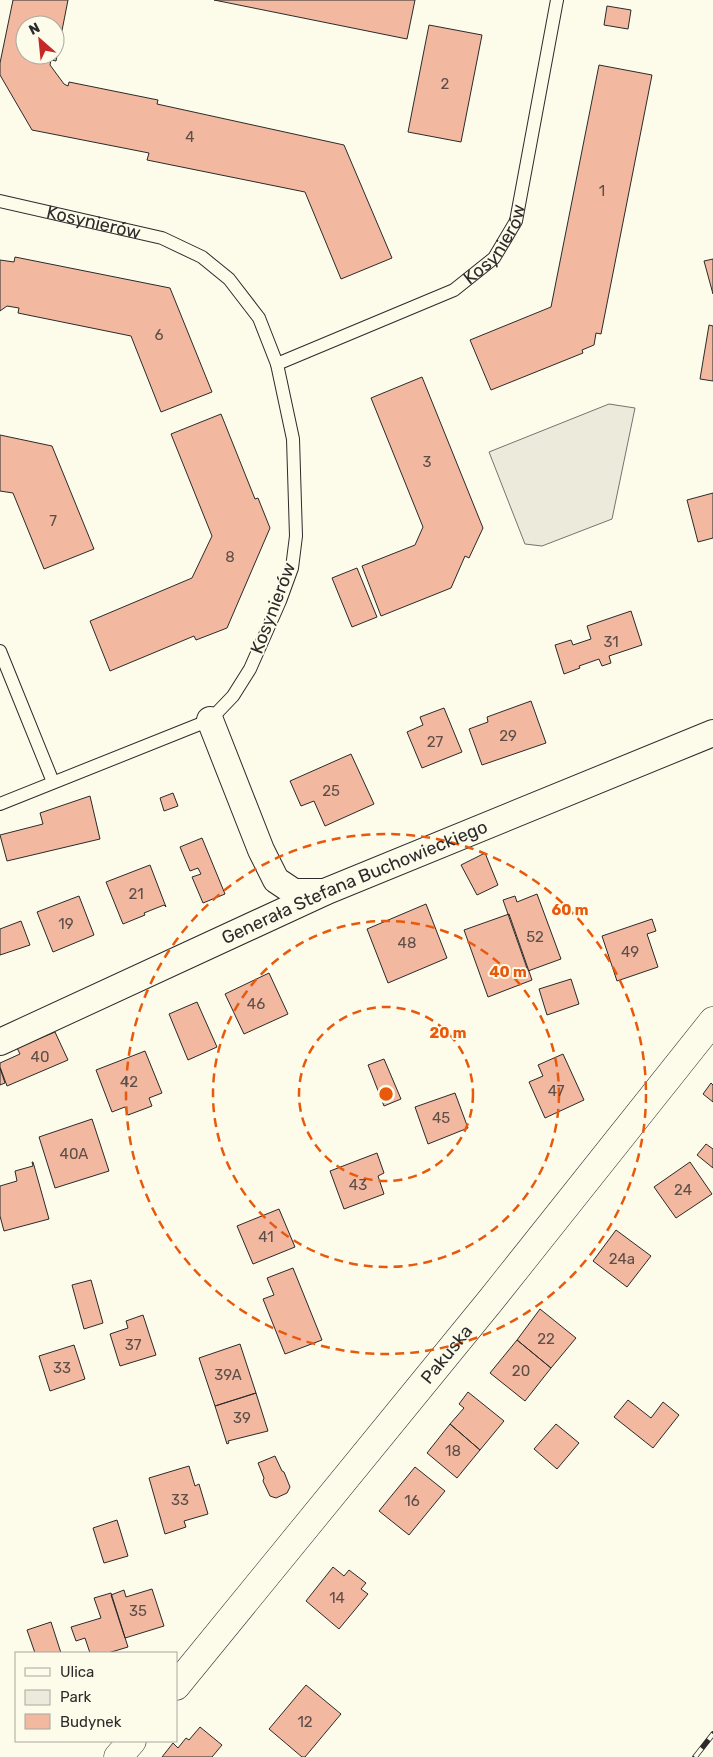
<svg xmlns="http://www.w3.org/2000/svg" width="713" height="1757" viewBox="0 0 713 1757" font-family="Rubik,sans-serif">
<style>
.green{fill:#ecebdb;stroke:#74746e}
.building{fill:#f2b8a0;stroke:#2b2b2b;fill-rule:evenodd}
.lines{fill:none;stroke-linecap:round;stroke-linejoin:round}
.lane-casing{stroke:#2b2b2b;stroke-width:14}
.street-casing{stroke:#2b2b2b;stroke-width:28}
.secondary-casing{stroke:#2b2b2b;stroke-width:29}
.lane{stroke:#fdfbea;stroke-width:12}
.street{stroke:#fdfbea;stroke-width:26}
.secondary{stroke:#fdfbea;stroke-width:28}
.rail-casing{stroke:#2b2b2b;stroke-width:5.5}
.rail{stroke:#fdfbea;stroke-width:4;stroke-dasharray:11;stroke-linecap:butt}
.ring{fill:none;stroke:#e8590c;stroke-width:2.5;stroke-dasharray:9 6}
.labels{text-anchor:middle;stroke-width:4;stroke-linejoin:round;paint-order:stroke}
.number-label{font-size:15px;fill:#5d4e48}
.street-label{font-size:18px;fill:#2b2b2b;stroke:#fdfbea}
.centre{fill:#e8590c;stroke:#fdfbea;stroke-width:2.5}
.ring-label{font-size:15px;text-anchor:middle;font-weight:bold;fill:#e8590c;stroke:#fdfbea;stroke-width:4;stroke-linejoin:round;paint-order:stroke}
</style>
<rect width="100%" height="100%" fill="#fdfbea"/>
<path class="green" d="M609,404L635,408L612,519L542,546L525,544L489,452Z"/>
<path class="building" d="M13,0H68L56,61L51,60L50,65L64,84L68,86L69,82L158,100L157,104L344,145L392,258L341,279L305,192L147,160L149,153L32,130L0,75V63ZM25,25H55V55H25Z
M214,0H415L407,39Z
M607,6L631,10L628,29L604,25Z
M429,25L482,35L461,142L408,132Z
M599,65L652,75L601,334L596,333L594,345L582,350L583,353L491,390L470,340L551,307Z
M15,257L170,288L212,392L161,412L131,336L18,313L19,308L7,306L0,311V260L14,262Z
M713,259V294L704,261Z
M709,325L713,326V381L700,379Z
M422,377L483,528L469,558L465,556L451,588L381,616L362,566L415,545L423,527L371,398Z
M221,414L255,499L258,498L270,528L227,628L196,640L194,636L110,671L90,621L192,578L212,536L171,434Z
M0,435L52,446L94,549L44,569L13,493L0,491Z
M713,493V538L698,542L687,500Z
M357,568L377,617L352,627L332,578Z
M631,611L642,645L609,656L611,663L602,666L599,659L579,666L580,668L564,674L555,645L571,640L573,645L591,639L587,626Z
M531,701L546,743L482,765L469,729L488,722L487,717Z
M444,708L462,752L422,768L407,732L423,725L420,717Z
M351,754L374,804L325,826L314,801L301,806L290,781Z
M173,793L178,806L164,811L160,798Z
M90,796L100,839L7,861L0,835L43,824L40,813Z
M202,838L225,894L203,903L192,877L201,874L198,868L190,871L180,847Z
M485,853L498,885L477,895L461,865Z
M150,865L166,907L164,905L144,913L145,915L123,924L106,882Z
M537,894L561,959L528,971L503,900L515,896L517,902Z
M79,896L94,935L53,952L37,912Z
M426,904L447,958L388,983L367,929Z
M509,914L532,980L488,997L464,930Z
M652,919L656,931L647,934L658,967L617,981L602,936Z
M21,921L30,945L0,955V929Z
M269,973L288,1014L244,1034L225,994Z
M571,979L579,1004L547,1015L539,989Z
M197,1002L217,1047L188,1060L169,1014Z
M55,1032L68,1060L7,1086L0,1067V1063L20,1054L17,1048Z
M145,1051L162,1093L149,1098L152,1106L128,1115L125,1107L112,1112L96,1070Z
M563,1054L584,1100L545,1118L529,1082L543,1076L538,1065Z
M384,1059L401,1099L384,1106L368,1065Z
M0,1068L5,1083L0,1085Z
M711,1083L713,1085V1102L703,1094Z
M455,1093L468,1128L428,1144L415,1107Z
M92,1119L109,1171L55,1188L39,1137Z
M706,1144L713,1149V1168L697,1155Z
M377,1153L384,1173L378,1176L384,1194L344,1209L330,1171Z
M32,1162H33L49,1219L4,1231L0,1216V1186L17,1181L15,1171L33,1166Z
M690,1162L712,1194L676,1218L654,1187Z
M279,1209L295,1247L253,1264L237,1226Z
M616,1230L651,1256L627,1287L593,1261Z
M293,1268L322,1340L285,1354L263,1299L274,1295L267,1278Z
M91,1280L103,1323L84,1329L72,1285Z
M540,1309L576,1338L551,1368L517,1340Z
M143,1315L156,1355L120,1366L110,1334L128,1328L126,1321Z
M517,1340L551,1368L525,1401L490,1373Z
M240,1344L256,1393L215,1406L199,1358Z
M74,1345L85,1379L50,1391L39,1356Z
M468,1392L504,1421L480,1450L450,1424L464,1408L459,1404Z
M256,1393L268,1431L228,1441L229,1443L227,1444L215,1406Z
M628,1400L651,1418L663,1402L679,1415L653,1448L614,1417Z
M450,1424L480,1450L457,1478L427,1453Z
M556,1424L579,1443L557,1469L534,1449Z
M275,1456L282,1471L284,1472L290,1487L287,1493L276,1498L270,1496L263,1481L264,1478L258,1463Z
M189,1466L195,1486L199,1484L208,1514L184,1521L186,1527L165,1534L149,1478Z
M415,1467L445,1491L409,1535L379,1511Z
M117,1520L128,1556L104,1563L93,1528Z
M333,1567L344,1576L349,1570L366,1583L361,1589L368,1594L339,1629L306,1601Z
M152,1589L164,1626L125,1638L111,1595L124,1590L126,1597Z
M111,1593L128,1647L108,1653H90L85,1638L76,1641L71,1627L101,1618L94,1598Z
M51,1622L61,1653H35L27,1630Z
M306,1685L341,1714L305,1757H302L269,1729Z
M200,1727L222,1745L212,1757H162L173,1743L178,1748L186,1738L189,1740Z"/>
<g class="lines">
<g class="lane-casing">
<g id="lane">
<path id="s1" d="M0,201L162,238L202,257L229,279L259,318L277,364L293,439L296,536L292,568L280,601L250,669L233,696L210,720L0,804"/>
<path id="s2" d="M277,364L454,290L494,258L516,221L557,0"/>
<path d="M0,651L53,782"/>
</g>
</g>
<g class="street-casing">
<g id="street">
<path d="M210,720L261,850L276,880L294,892H324"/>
<path id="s3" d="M0,1042L327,891L713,733"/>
</g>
</g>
<g class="secondary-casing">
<g id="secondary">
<path id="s4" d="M176,1686L491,1300L713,1021"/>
<path d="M118,1757L132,1741"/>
</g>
</g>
<use href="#lane" class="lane"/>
<use href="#street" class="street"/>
<use href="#secondary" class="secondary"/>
<g class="rail-casing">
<path id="rail" d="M695,1757L713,1734"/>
</g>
<use href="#rail" class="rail"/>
</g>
<g class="ring">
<circle cx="386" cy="1094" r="87"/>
<circle cx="386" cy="1094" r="173"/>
<circle cx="386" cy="1094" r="260"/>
</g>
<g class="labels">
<g class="number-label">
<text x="445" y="89">2</text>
<text x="190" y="142">4</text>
<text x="602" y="196">1</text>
<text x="159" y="340">6</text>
<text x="427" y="467">3</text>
<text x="53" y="526">7</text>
<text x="230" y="562">8</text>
<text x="611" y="647">31</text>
<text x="508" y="741">29</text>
<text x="435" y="747">27</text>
<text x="331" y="796">25</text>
<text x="136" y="899">21</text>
<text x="66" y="929">19</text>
<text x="535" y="942">52</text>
<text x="407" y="948">48</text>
<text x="630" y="957">49</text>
<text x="256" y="1009">46</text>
<text x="40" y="1062">40</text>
<text x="129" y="1087">42</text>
<text x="556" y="1096">47</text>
<text x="441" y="1123">45</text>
<text x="74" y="1159">40A</text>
<text x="358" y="1190">43</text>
<text x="683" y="1195">24</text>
<text x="266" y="1242">41</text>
<text x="622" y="1264">24a</text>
<text x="546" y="1344">22</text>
<text x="133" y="1350">37</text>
<text x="62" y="1373">33</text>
<text x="521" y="1376">20</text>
<text x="228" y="1380">39A</text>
<text x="242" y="1423">39</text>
<text x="453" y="1456">18</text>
<text x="180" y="1505">33</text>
<text x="412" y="1506">16</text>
<text x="337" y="1603">14</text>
<text x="138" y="1616">35</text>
<text x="305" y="1727">12</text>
</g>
<g class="street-label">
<text dy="6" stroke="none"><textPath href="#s1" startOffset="96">Kosynierów</textPath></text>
<text dy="6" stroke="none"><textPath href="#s2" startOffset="255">Kosynierów</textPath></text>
<text transform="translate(273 608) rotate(-69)" y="6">Kosynierów</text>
<text dy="6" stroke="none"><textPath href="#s3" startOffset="389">Generała Stefana Buchowieckiego</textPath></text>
<text dy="6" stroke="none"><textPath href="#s4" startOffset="428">Pakuska</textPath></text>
</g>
</g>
<circle cx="386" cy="1094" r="8" class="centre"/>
<g class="ring-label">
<text x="570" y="915">60 m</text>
<text x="508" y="977">40 m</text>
<text x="448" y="1038">20 m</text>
</g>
<rect x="15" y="1652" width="162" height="90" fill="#fdfbea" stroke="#a9a89e"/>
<rect x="25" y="1668" width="25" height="8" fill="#fdfbea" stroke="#a9a89e"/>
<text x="60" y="1677" font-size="15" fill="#2b2b2b">Ulica</text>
<rect x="25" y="1690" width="25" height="15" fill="#ecebdb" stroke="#a9a89e"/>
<text x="60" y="1702" font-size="15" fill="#2b2b2b">Park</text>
<rect x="25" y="1714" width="25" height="15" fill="#f2b8a0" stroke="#a9a89e"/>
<text x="60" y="1727" font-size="15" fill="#2b2b2b">Budynek</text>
<g transform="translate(40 40) rotate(333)"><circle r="24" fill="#fdfbea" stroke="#a9a89e"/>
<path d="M0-4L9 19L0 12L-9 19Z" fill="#c62828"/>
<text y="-8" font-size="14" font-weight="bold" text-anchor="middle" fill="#2b2b2b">N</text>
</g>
</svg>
